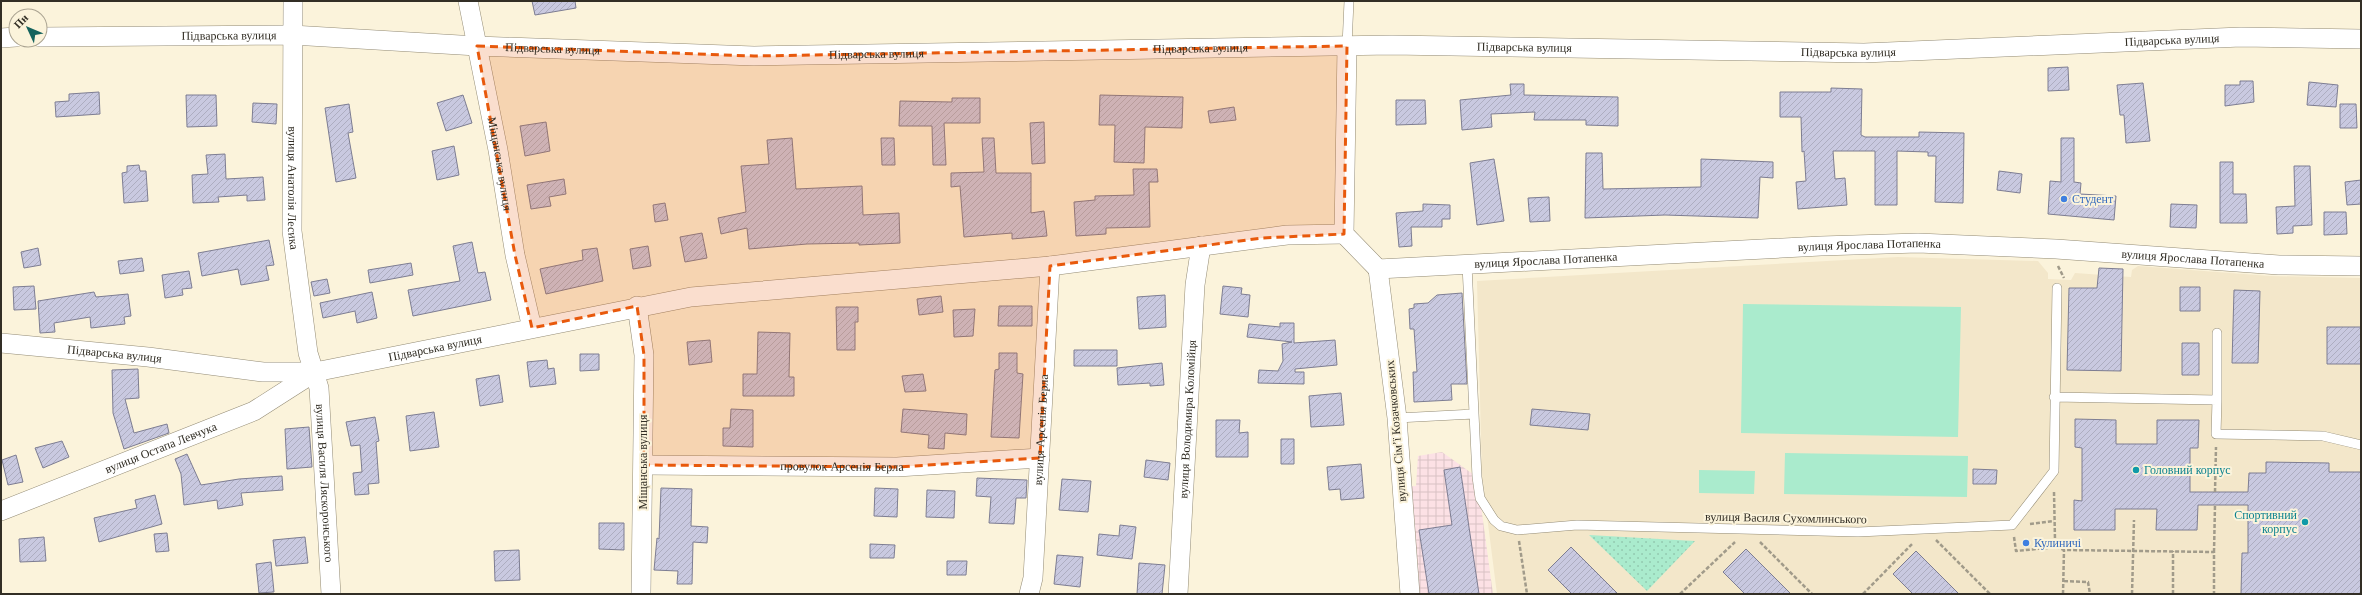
<svg xmlns="http://www.w3.org/2000/svg" width="2362" height="595" viewBox="0 0 2362 595" font-family="Georgia,serif">
<style>
.built{fill:#f3e7ca}
.industrial{fill:url(#industrial-grid)}
.grass{fill:#aaebcd}
.park{fill:url(#park-dots)}
.building{fill:url(#building-hatch);stroke:#7d7d92}
.lines{fill:none;stroke-linecap:round;stroke-linejoin:round}
.service-casing{stroke:#938b75;stroke-width:10}
.minor-casing{stroke:#938b75;stroke-width:20}
.path{stroke:#a19b8a;stroke-width:2.5;stroke-dasharray:4 2;stroke-linecap:butt}
.service{stroke:#fff;stroke-width:9}
.minor{stroke:#fff;stroke-width:19}
.marked{fill:#e8590c;fill-opacity:0.2;stroke:#e8590c;stroke-width:3;stroke-dasharray:8 5;stroke-linejoin:round}
.shop-dot{fill:#3f7fe0;stroke:#fbf3db;stroke-width:1.5}
.culture-dot{fill:#0f9aa8;stroke:#fbf3db;stroke-width:1.5}
.labels{text-anchor:middle;stroke-width:4;stroke-linejoin:round;paint-order:stroke}
.street-label{font-size:12px;fill:#322e25;stroke:#fbf3db}
.shop-label{font-size:12px;fill:#366cbe;stroke:#fbf3db;text-anchor:start}
.culture-label{font-size:12px;fill:#0d838f;stroke:#fbf3db;text-anchor:start}
</style>
<defs>
<pattern id="industrial-grid" width="8" height="8" patternUnits="userSpaceOnUse"><rect width="8" height="8" fill="#fce1e5"/><path d="M0 4h8M4 0v8" fill="none" stroke="#d8c1c4"/></pattern>
<pattern id="park-dots" width="8" height="8" patternUnits="userSpaceOnUse"><rect width="8" height="8" fill="#aaebcd"/><path d="M2 2h.1M6 6h.1" fill="none" stroke="#93cab0" stroke-width="1.8" stroke-linecap="round"/></pattern>
<pattern id="building-hatch" width="6" height="6" patternUnits="userSpaceOnUse"><rect width="6" height="6" fill="#c9c9e0"/><path d="M-1 1l2-2M0 6l6-6M5 7l2-2" fill="none" stroke="#adadc0"/></pattern>
</defs>
<rect width="100%" height="100%" fill="#fbf3db"/>
<path class="built" d="M1898,257L2038,261L2048,273V279L2071,280L2075,273L2131,277L2132,270L2138,266L2270,276L2361,278V594H1497L1482,477L1477,281Z"/>
<path class="industrial" d="M1442,452L1477,477L1493,594H1410L1401,487L1416,486L1418,456Z"/>
<path class="grass" d="M1743,304L1961,307L1958,437L1741,433Z
M1785,453L1968,456L1967,497L1784,494Z
M1699,470L1755,471L1754,494L1699,493Z"/>
<path class="park" d="M1589,535L1695,541L1647,591Z"/>
<path class="building" d="M532,1H575L576,8L535,15Z
M2068,67L2069,90L2048,91V68Z
M2240,81H2253L2254,102L2225,106V85H2240Z
M2309,82L2338,85L2336,107L2307,105Z
M2143,83L2150,141L2126,143L2124,115H2120L2117,85Z
M1510,84H1524V95L1618,97V126L1586,125V120H1534L1535,112L1491,114L1492,127L1462,130L1460,100L1511,95Z
M1831,88L1862,89L1861,135L1865,137H1919V132L1964,133L1963,203L1935,202L1936,156H1928V152L1897,151V205H1875V151H1833L1835,179L1845,178L1847,205L1798,209L1796,182L1806,181L1804,151L1802,152L1801,117H1780V92H1831Z
M99,92L100,114L56,117L55,102L69,101V94Z
M186,95H216L217,126L187,127Z
M463,95L472,123L446,131L437,103Z
M1100,95L1183,97L1182,128L1145,127L1144,163L1114,162L1115,125H1099Z
M952,98H980V123H944L946,165H933L932,126H899L900,101L952,102Z
M1396,100H1425L1426,124L1396,125Z
M253,103L277,104L276,124L252,122Z
M349,104L353,132L348,133L356,178L336,182L325,108Z
M2340,104H2356L2357,128H2340Z
M1234,107L1236,120L1210,123L1208,111Z
M546,122L550,151L525,156L520,126Z
M1044,122L1045,163L1032,164L1030,123Z
M792,138L796,189L862,186L863,215L899,213L900,243L859,245V243L807,244L749,249L747,228L721,234L718,218L746,212L741,166L769,164L767,140Z
M881,138H894L895,165H882Z
M982,138H994L996,173H1031V213L1044,211L1047,236L1012,239V233L964,237L960,186L951,187V173L984,172Z
M2061,138H2074V182L2081,183L2080,194L2116,196L2114,220L2048,214L2050,181L2061,182Z
M454,146L459,175L437,180L432,151Z
M1586,153H1602L1603,189L1701,187V159L1773,162V178L1760,177L1758,218L1665,215L1585,218Z
M225,154L226,179L263,177L265,200L247,201V195L218,197L219,202L193,203L192,175L208,174L206,155Z
M1494,159L1504,221L1477,225L1470,163Z
M2220,162H2233V194H2246L2247,223H2220Z
M139,165L140,171H146L148,201L124,203L122,173L127,172V166Z
M2294,166H2310L2312,225L2293,226V233L2277,234L2276,207L2295,206Z
M1133,169H1157L1158,182H1149L1150,227L1106,228V234L1076,236L1074,202L1095,200V196L1134,195Z
M1999,171L2022,174L2020,193L1997,190Z
M564,179L566,194L549,197L551,206L531,209L527,185Z
M2361,180V204L2347,205L2345,182Z
M1549,197L1550,221L1530,222L1528,198Z
M665,203L668,220L655,222L653,205Z
M1423,204L1450,205V219H1442V227H1411L1412,246L1399,247L1396,213L1423,211Z
M2171,204L2197,205L2196,228L2170,227Z
M2324,212H2346L2347,234L2324,235Z
M702,233L707,258L685,262L680,237Z
M269,240L274,265L266,266L269,280L241,285L238,269L202,276L198,253Z
M472,242L478,273L485,272L491,300L413,316L408,290L460,281L453,246Z
M648,246L651,266L633,269L630,249Z
M38,248L41,265L24,268L21,252Z
M597,248L603,281L546,294L540,269L583,260L582,250Z
M142,258L144,271L120,274L118,261Z
M411,263L413,275L370,283L368,270Z
M2099,268L2123,269L2121,371L2067,370L2069,288H2097Z
M189,271L192,288L182,289L183,295L165,298L162,275Z
M327,279L330,293L314,296L311,282Z
M34,286L36,309L14,310L13,287Z
M1223,286L1242,288L1241,294L1250,295L1248,317L1220,314Z
M2180,287H2200V311H2180Z
M2234,290L2260,291L2258,363H2232Z
M94,292L96,297L128,294L131,316L124,317L125,324L91,328L90,317L54,323L55,332L40,333L38,301Z
M372,292L377,318L357,323L355,311L323,318L320,303Z
M1462,293L1467,384H1451L1452,400L1414,402L1413,372H1417L1414,329H1410L1409,309L1414,308V304L1428,303L1437,295Z
M1165,295L1166,327L1139,329L1137,297Z
M941,296L943,312L919,315L917,299Z
M999,306H1032V326H998Z
M836,307H858V322H855V350H837Z
M975,309L973,336L954,337L953,310Z
M1280,323H1294V343L1335,340L1337,365L1295,369V372H1304V384L1258,383L1259,370L1278,371L1283,361L1282,344L1292,342L1247,337L1249,324L1280,327Z
M2327,327H2361V364H2327Z
M758,332L790,333L789,377H794V396H743V374H757Z
M710,340L712,362L689,365L687,342Z
M2182,343H2199V375H2182Z
M1074,350H1117V366H1074Z
M999,353H1017V373L1023,374L1019,438L991,437L995,370L999,369Z
M580,354H599V370L580,371Z
M547,360L548,369L554,368L556,384L530,387L527,362Z
M1162,363L1164,385L1150,386V383L1118,385L1117,368Z
M138,369L139,398L125,399L134,433L167,424L169,433L124,449L113,413L112,370Z
M923,374L926,391L905,392L902,376Z
M499,375L503,402L480,406L476,379Z
M1341,393L1344,425L1311,427L1309,396Z
M731,409L753,410V447L723,446V428H730Z
M903,409L967,414L966,435L945,433L944,449L928,448L929,435L901,432Z
M1532,409L1590,414L1588,430L1530,425Z
M434,412L439,447L410,451L406,416Z
M375,417L379,441L376,442L379,483L368,484L369,494L355,495L353,473L362,472L360,445L351,446L346,422Z
M2075,419L2116,420V444H2157V420H2199L2198,448H2190V492H2248L2249,473H2266V462L2329,463V472H2361V594H2241L2242,553H2248V505H2198L2197,530H2156L2157,509H2115V530H2074V500L2082,501V448L2075,447Z
M1216,420H1240L1239,433L1248,432V457H1216Z
M309,427L312,467L287,469L285,429Z
M1281,439H1294V464H1281Z
M62,441L69,457L43,468L35,448Z
M187,454L201,485L239,479L282,476L283,490L241,493L243,505L218,509L217,500L184,505L181,474L175,459Z
M16,455L23,482L8,485L2,460Z
M1146,460L1170,463L1168,480L1144,477Z
M1361,464L1364,498L1341,500L1340,489L1329,490L1327,467Z
M1460,467L1479,594H1429L1419,530L1452,525L1444,470Z
M1973,469L1997,470L1996,484H1973Z
M977,478L1027,480L1026,498H1016L1014,524L989,523L991,497L976,496Z
M1062,479L1091,481L1088,512L1059,510Z
M661,488L692,489L691,526L708,527L707,543L693,542L692,584H677L678,571L654,570L657,538L659,539Z
M875,488L898,489L897,517L874,516Z
M927,490L955,491L954,518L926,517Z
M155,495L162,524L99,542L94,518L137,508L135,500Z
M599,523H624V550L599,549Z
M1120,525L1136,527L1132,559L1097,555L1099,534L1119,536Z
M167,533L169,551L156,552L154,534Z
M44,537L46,561L20,562L19,539Z
M305,537L308,563L276,566L273,540Z
M870,544L895,545L894,558H870Z
M1571,547L1618,594H1572L1548,570Z
M1746,549L1791,594H1745L1723,572Z
M519,550L520,580L495,581L494,551Z
M1916,551L1959,594H1913L1893,574Z
M1057,555L1083,557L1080,587L1054,584Z
M947,561H967L966,575H947Z
M271,562L274,592L259,593L256,564Z
M1139,563L1165,565L1162,594H1137Z"/>
<g class="lines">
<g class="service-casing">
<path id="service" d="M1347,46L1349,1
M1467,265L1477,477L1480,498L1494,520L1501,526L1517,530L1577,525L1858,532L2012,525L2054,471L2057,288
M2054,397L2217,400L2216,434L2323,436L2361,445
M2217,400V333
M1397,418L1474,414"/>
</g>
<g class="minor-casing">
<g id="minor">
<path id="s1" d="M293,1L292,231L308,353L319,388L331,594"/>
<path id="s2" d="M468,1L498,150L515,255L532,328"/>
<path id="s3" d="M40,37L292,35L477,46L754,56L1392,45L1864,53L2241,37L2361,39"/>
<path d="M1,38L16,37"/>
<path d="M1347,46L1344,234L1378,269"/>
<path id="s4" d="M1378,269L1821,246L1918,243L2056,249L2279,265L2361,266"/>
<path d="M1378,269L1397,418L1410,594"/>
<path d="M637,306L644,355L641,594"/>
<path id="s5" d="M1,343L148,357L263,372H315L691,297L1050,266L1287,235L1344,234"/>
<path id="s6" d="M644,465L897,467L1040,458"/>
<path id="s7" d="M1,511L254,411L315,372"/>
<path id="s8" d="M1029,594L1033,578L1050,266"/>
<path id="s9" d="M1178,594L1195,285L1201,246"/>
</g>
</g>
<path class="path" d="M2058,266L2064,278
M2054,492L2055,540L2057,547L2064,550L2214,552V594
M2215,492L2216,447
M2030,524L2054,521
M2014,537L2016,551L2057,547
M1936,540L1990,594
M1519,541L1527,594
M1760,542L1812,594
M2214,552L2215,505
M2064,581L2088,582L2090,594
M1680,594L1735,542
M1863,594L1913,543
M2063,594L2064,550
M2132,594L2134,520
M2173,594V551"/>
<use href="#service" class="service"/>
<use href="#minor" class="minor"/>
</g>
<path class="marked" d="M477,46L754,56L1347,46L1344,234L1262,238L1050,266L1040,458L897,467L644,465V355L637,306L532,328L515,255Z"/>
<g class="shop-dot">
<circle cx="2064" cy="199" r="4"/>
<circle cx="2026" cy="543" r="4"/>
</g>
<g class="culture-dot">
<circle cx="2136" cy="470" r="4"/>
<circle cx="2305" cy="522" r="4"/>
</g>
<g class="labels">
<g class="street-label">
<text dy="4" stroke="none"><textPath href="#s3" startOffset="189">Підварська вулиця</textPath></text>
<text dy="4" stroke="none"><textPath href="#s3" startOffset="2133">Підварська вулиця</textPath></text>
<text dy="4" stroke="none"><textPath href="#s3" startOffset="1485">Підварська вулиця</textPath></text>
<text dy="4" stroke="none"><textPath href="#s3" startOffset="513">Підварська вулиця</textPath></text>
<text dy="4" stroke="none"><textPath href="#s3" startOffset="1161">Підварська вулиця</textPath></text>
<text dy="4" stroke="none"><textPath href="#s3" startOffset="1809">Підварська вулиця</textPath></text>
<text dy="4" stroke="none"><textPath href="#s3" startOffset="837">Підварська вулиця</textPath></text>
<text dy="4" stroke="none"><textPath href="#s2" startOffset="166">Міщанська вулиця</textPath></text>
<text dy="4" stroke="none"><textPath href="#s1" startOffset="187">вулиця Анатолія Лесика</textPath></text>
<text dy="4" stroke="none"><textPath href="#s4" startOffset="492">вулиця Ярослава Потапенка</textPath></text>
<text dy="4" stroke="none"><textPath href="#s4" startOffset="816">вулиця Ярослава Потапенка</textPath></text>
<text dy="4" stroke="none"><textPath href="#s4" startOffset="168">вулиця Ярослава Потапенка</textPath></text>
<text dy="4" stroke="none"><textPath href="#s5" startOffset="438">Підварська вулиця</textPath></text>
<text dy="4" stroke="none"><textPath href="#s5" startOffset="114">Підварська вулиця</textPath></text>
<text dy="4" stroke="none"><textPath href="#s9" startOffset="175">вулиця Володимира Коломійця</textPath></text>
<text dy="4" stroke="none"><textPath href="#s8" startOffset="165">вулиця Арсенія Берла</textPath></text>
<text transform="translate(1396 431) rotate(-95)" y="4">вулиця Сімʼї Козачковських</text>
<text dy="4" stroke="none"><textPath href="#s7" startOffset="172">вулиця Остапа Левчука</textPath></text>
<text transform="translate(643 462) rotate(-90)" y="4">Міщанська вулиця</text>
<text dy="4" stroke="none"><textPath href="#s6" startOffset="198">провулок Арсенія Берла</textPath></text>
<text dy="4" stroke="none"><textPath href="#s1" startOffset="485">вулиця Василя Ляскоронського</textPath></text>
<text transform="translate(1786 518) rotate(1)" y="4">вулиця Василя Сухомлинського</text>
</g>
<g class="shop-label">
<text x="2072" y="203">Студент</text>
<text x="2034" y="547">Кулиничі</text>
</g>
<g class="culture-label">
<text x="2144" y="474">Головний корпус</text>
<text x="2297" y="519" text-anchor="end">Спортивний<tspan x="2297" dy="14">корпус</tspan></text>
</g>
</g>
<rect width="2362" height="595" fill="none" stroke="#322e25" stroke-width="4"/>
<g transform="translate(28 28) rotate(314)"><circle r="19" fill="#fbf3db" stroke="#aba492"/>
<path d="M0-3L7 15L0 10L-7 15Z" fill="#15635d"/>
<text y="-6" font-size="11" font-weight="bold" text-anchor="middle" fill="#322e25">Пн</text>
</g>
</svg>
